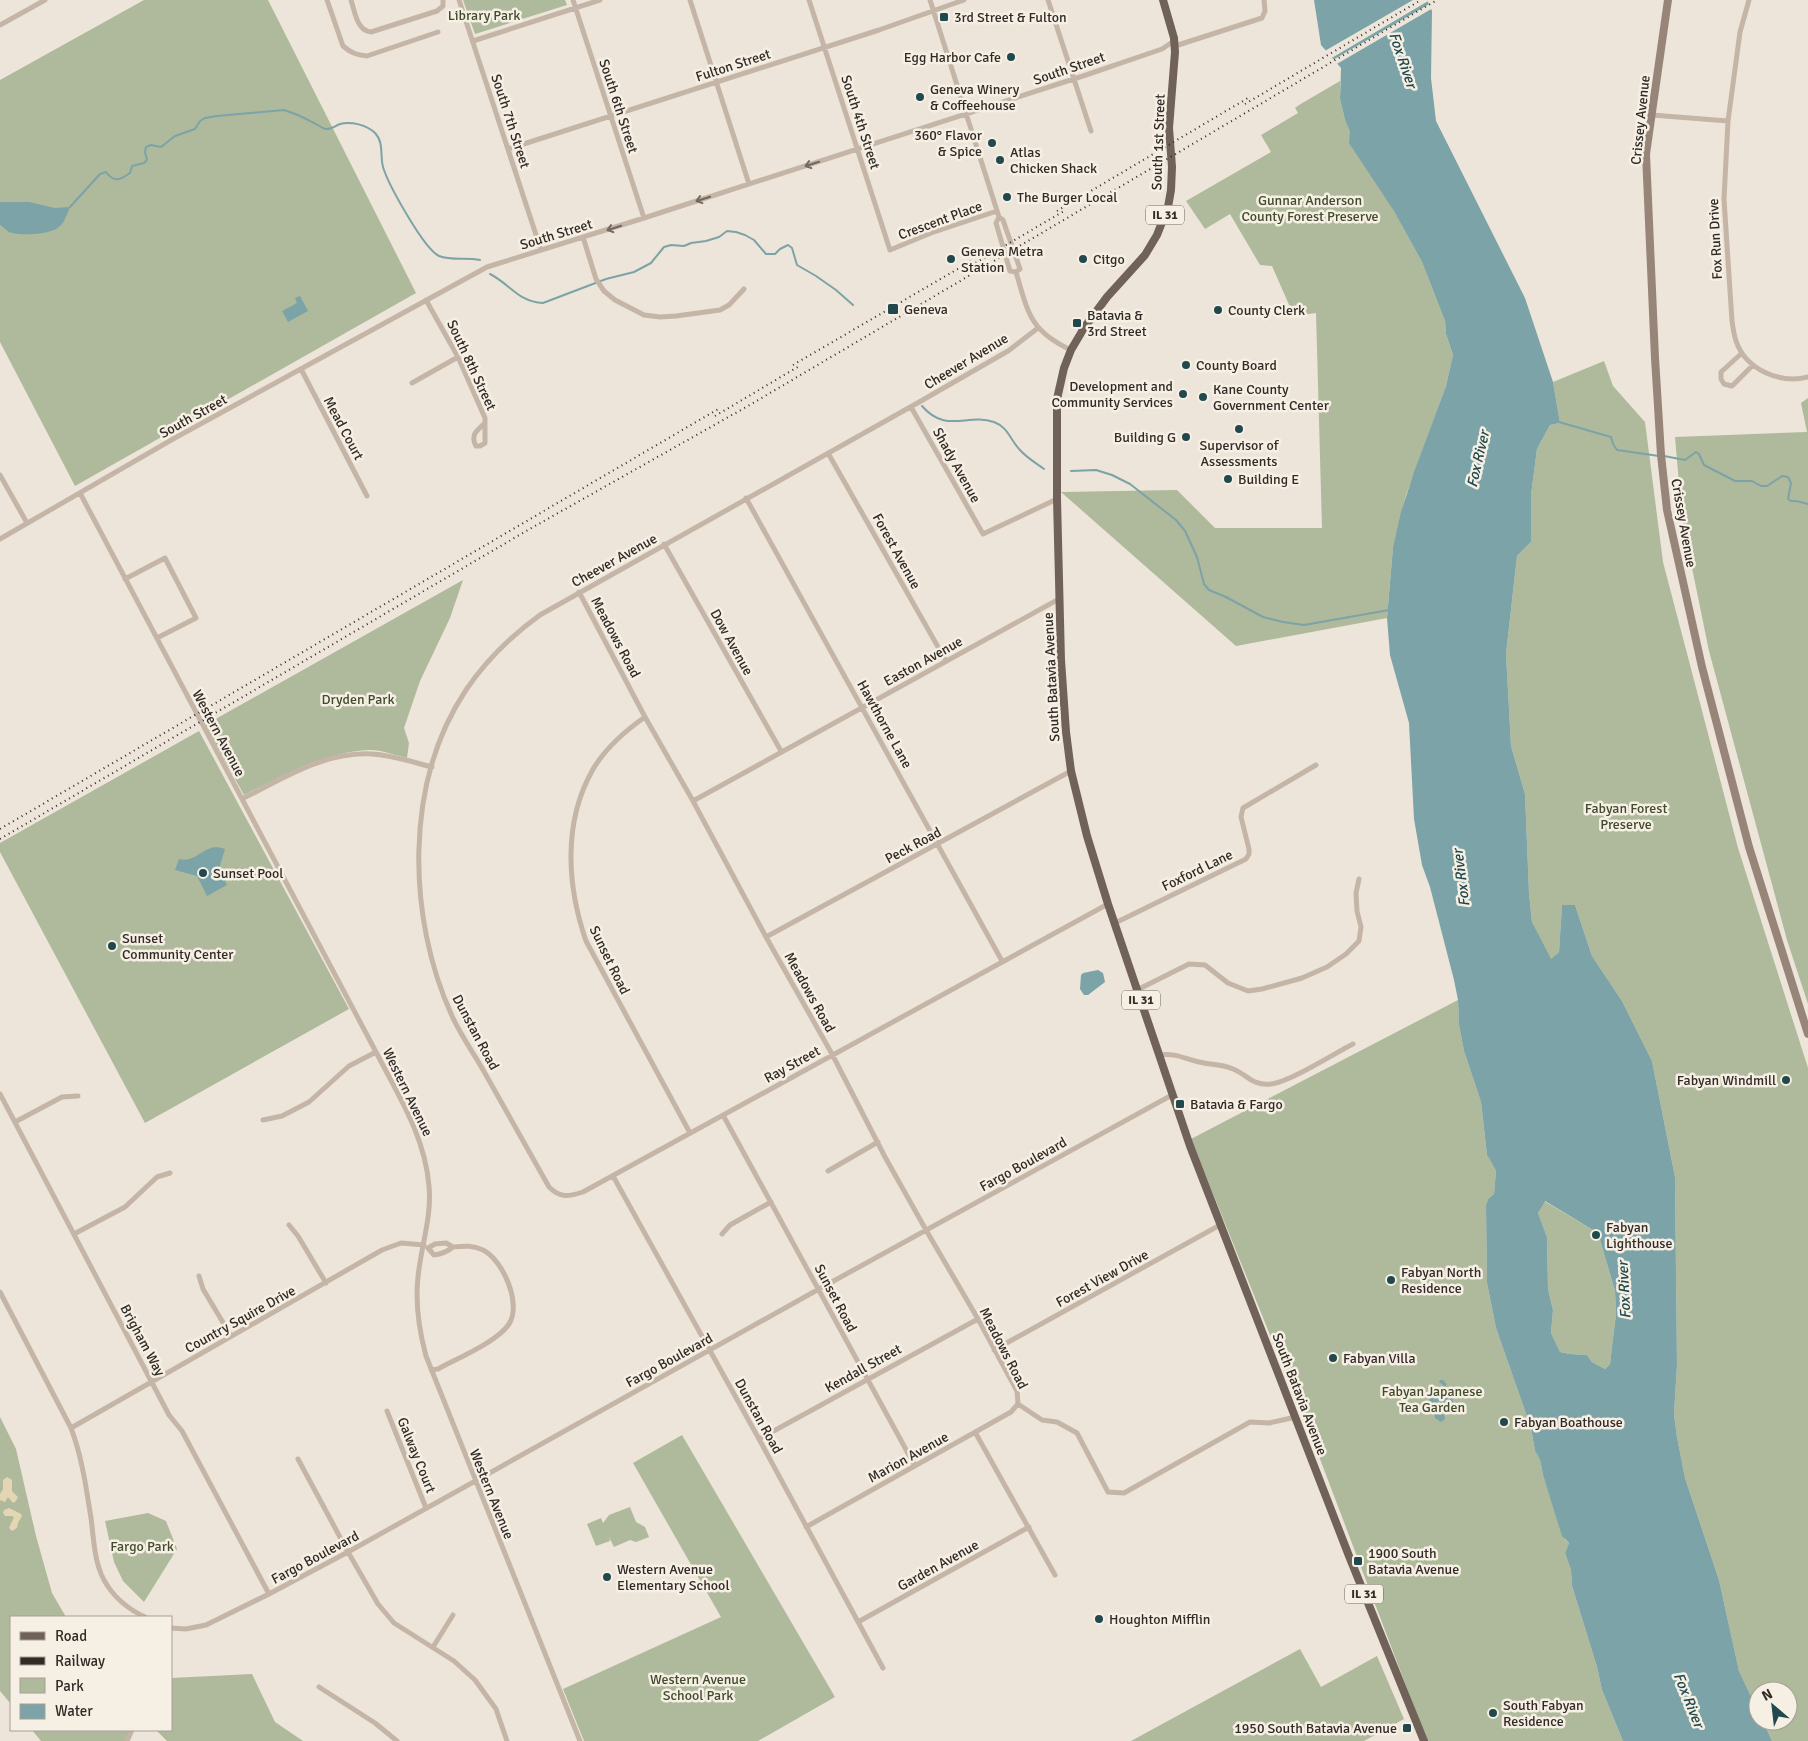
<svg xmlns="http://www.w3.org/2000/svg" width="1808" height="1741" viewBox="0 0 1808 1741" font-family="Signika,sans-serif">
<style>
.green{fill:#aeba9b}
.sand{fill:#e5d6b3}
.water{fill:#7ca3a7;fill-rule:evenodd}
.pier{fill:#ede5d9}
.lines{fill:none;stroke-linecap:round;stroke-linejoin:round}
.stream{stroke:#7ca3a7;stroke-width:2}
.street{stroke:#c4b5a7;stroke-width:5}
.secondary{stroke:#978579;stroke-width:8}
.primary{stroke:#716259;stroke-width:8}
.rail{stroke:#312a26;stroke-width:2;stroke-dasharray:1 4;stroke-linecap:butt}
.oneway{stroke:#736960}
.poi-dot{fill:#21484d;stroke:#f6efe4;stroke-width:2}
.labels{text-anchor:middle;stroke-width:5;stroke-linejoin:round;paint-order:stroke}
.shield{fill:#f6efe4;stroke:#6c655f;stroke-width:1}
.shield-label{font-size:12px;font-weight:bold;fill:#312a26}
.park-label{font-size:14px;fill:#404c2d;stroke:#f6efe4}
.poi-label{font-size:14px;fill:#312a26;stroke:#f6efe4;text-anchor:start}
.street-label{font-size:14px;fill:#312a26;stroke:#f6efe4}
.water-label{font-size:15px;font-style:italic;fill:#21484d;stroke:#f6efe4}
</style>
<rect width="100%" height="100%" fill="#ede5d9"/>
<path class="green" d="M144,0H268L416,293L75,486L0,342V80Z
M463,0H565L567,5L475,34Z
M1340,81V99L1345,120L1422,262L1445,321L1446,334L1453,355L1446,386L1406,495L1393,547L1387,618L1236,646L1061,492L1177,490L1215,528H1322L1316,313L1294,316L1272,266L1260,265L1230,214L1205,229L1186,201L1271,152L1261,135L1298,113L1295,108L1299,105Z
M1604,361L1613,386L1645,422L1663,562L1738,848L1808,1068V1741H1772L1763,1721H1788V1691H1758V1711L1739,1671L1719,1580L1685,1478L1677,1437L1674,1414L1677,1365L1675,1177L1652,1061L1622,1001L1592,956L1575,905H1562L1559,952L1550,960L1532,922L1529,893L1525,794L1511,746L1506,654L1517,556L1531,542V495L1537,449L1550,425L1560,423L1553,382Z
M1808,398V1004L1787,940L1709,651L1682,519L1675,437L1807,432L1801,403Z
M463,580L450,618L420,681L404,728L409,743L407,758C395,755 381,750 370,750C324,752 284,775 244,795L205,725Z
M199,731L349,1009L145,1123L0,852V843Z
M1458,1000L1459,1025L1464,1051L1481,1102L1487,1155L1496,1171L1494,1194L1488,1199L1486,1205L1487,1283L1496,1328L1531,1428L1535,1451L1540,1460L1543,1475L1565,1540L1569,1543L1565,1553L1571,1570L1572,1586L1597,1667L1602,1690L1623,1741H1427L1320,1459L1191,1139Z
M1544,1201L1598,1233L1615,1291L1616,1314L1612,1347L1610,1364L1605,1369L1592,1362L1587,1355L1570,1354L1560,1352L1551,1333L1553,1310L1548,1289L1547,1237L1538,1213Z
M0,1417L16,1449L36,1536L52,1593L66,1617H11V1704L0,1691Z
M682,1435L835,1697L758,1741H584L563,1689L721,1617L633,1463Z
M630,1507L636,1522L645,1527L649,1537L636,1542L630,1540L614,1547L609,1537L610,1541L596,1546L587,1524L601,1518L603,1523L609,1515Z
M148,1513L166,1521L177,1549L144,1602L123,1581L114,1562L105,1521Z
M1300,1649L1321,1687L1377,1656L1404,1719L1364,1741H1131Z
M252,1674L275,1722L303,1741H167L156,1730H171V1678Z
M32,1730H132L127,1741H41Z"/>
<path class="sand" d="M7,1477L12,1480V1491L18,1497L16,1501L13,1503L8,1497L5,1502L0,1500V1494L3,1489V1480Z
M9,1508L21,1514L22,1516L18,1523L17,1528L12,1531L9,1528L14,1517L11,1516H5L3,1513L4,1510Z"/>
<path class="water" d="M1314,0H1427L1432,11L1431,78L1436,121L1525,298L1553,382L1560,423L1550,425L1537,449L1531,495V542L1517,556L1506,654L1511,746L1525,794L1529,893L1532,922L1551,959L1559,952L1562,905H1575L1592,956L1622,1001L1652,1061L1675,1177L1677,1365L1674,1414L1677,1437L1685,1478L1719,1580L1739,1671L1758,1711V1721H1763L1772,1741H1623L1602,1690L1597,1667L1572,1586L1571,1570L1565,1553L1569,1543L1562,1536L1543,1475L1540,1460L1535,1451L1531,1428L1496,1328L1487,1283L1486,1205L1488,1199L1494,1194L1496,1171L1487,1155L1481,1102L1464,1051L1459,1025L1458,1000L1454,980L1430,887L1422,865L1414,819L1409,723L1390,655L1387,618L1393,547L1401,512L1414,472L1446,386L1453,355L1446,334L1445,321L1422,262L1394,211L1349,143L1350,131L1345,120L1340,99L1341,68L1321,45ZM1545,1201L1598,1233L1615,1291L1616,1314L1612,1347L1610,1364L1605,1369L1592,1362L1587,1355L1570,1354L1560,1352L1551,1333L1553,1310L1548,1289L1547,1237L1538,1213Z
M0,202H29L55,208L70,207C67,214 65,222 59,227C50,235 20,236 9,232C6,230 3,227 0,225Z
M300,296L308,311L288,322L282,311L297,303L295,298Z
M217,847L225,849L219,869L227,885L207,896L197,876L175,870L179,859C195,863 201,848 217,847Z
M1098,970L1103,973L1105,982L1088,995H1084L1080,989L1081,975L1083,973Z
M1440,1380H1443L1446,1383L1447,1394L1451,1396L1453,1401L1451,1408L1447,1411L1439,1401L1433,1403L1435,1407C1441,1409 1444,1412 1445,1419L1441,1422L1435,1418L1434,1410L1428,1408L1426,1405L1432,1395L1445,1393L1443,1385L1439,1382Z"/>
<path class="pier" d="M1413,0H1430L1330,59L1323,52Z
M1431,3L1433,8L1335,65L1331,61Z"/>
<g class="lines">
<path class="stream" d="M70,207L100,174L106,172C114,183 120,180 130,173L132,166L144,163L147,160L145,152L146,147L151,145L161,147L175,136L195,129L200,121L205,118L217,116L284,110C294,113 303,117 312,122C316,124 321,127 325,129C331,130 335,126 340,124C351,121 367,125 375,133C385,143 379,159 384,170C390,187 424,249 439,256C452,261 466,257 480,260
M490,274C510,284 518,302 543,303L606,279L634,272L651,263L664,247L671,245L684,246L691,243L706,241L719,237L727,231L736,232L745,235L754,240L766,254H775L780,249L788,245L792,248L797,265L816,276L836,290L853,305
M922,406C946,434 967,413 994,422C1008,427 1011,441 1020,450C1027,458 1036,463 1044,469
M1559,422L1611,437L1613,444L1617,450L1659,456
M1664,456L1685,460L1696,452L1699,454L1704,465L1735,481H1752L1761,486H1767L1782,476L1788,477L1791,483L1788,499L1791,501H1796L1808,504
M1071,471L1096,470L1112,475L1130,484L1176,520L1185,531L1197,557L1204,584L1209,590L1226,597L1263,617L1283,622L1304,625L1389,610"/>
<path class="street" d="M327,0L343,46C351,53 357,55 367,56L438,32
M351,0C355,12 357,31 371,32L437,11L443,6V0
M459,0L541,250
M573,0L644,218
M690,0L749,184
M809,0L890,250L931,233L997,211
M930,0L999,217L1003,220L1020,269L1016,272
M1048,0L1091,131
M1749,0L1740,32L1728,121L1724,199L1732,321C1733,328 1734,335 1736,341C1746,370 1780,384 1808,377
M0,25L45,0
M473,41L600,0
M1175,46L1262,18L1265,11L1264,0
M1652,115L1728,121
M508,149L879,30L964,0
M999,217L996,223L1010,271L1016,272C1028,313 1030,331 1071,350
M583,237L596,279L604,291L615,300L644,315L660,317L676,316L720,310L729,305L744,289
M426,300L458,357L485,418V443L480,446H476C470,435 477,430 485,423
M1038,328L1008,351L921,401L540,615C511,636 486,660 466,690C404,783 407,917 452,1016C461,1036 475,1055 486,1075C507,1112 528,1149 549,1187C560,1198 568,1197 583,1192L1108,904
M1742,353L1721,372V379L1724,384L1732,386L1753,365
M301,369L367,496
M412,383L458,357
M911,407L983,534L1057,499
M828,453L946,661
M0,475L27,523
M80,493L376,1052C398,1095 425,1136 429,1186C432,1217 421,1246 418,1277C415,1304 419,1330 426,1356L580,1741
M746,498L1002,961
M0,539L173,439L487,267L644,218L1083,76L1162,49L1174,41
M664,544L781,751
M125,579L165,558L196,618L157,638
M579,592L645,717L693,801L766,937L832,1054L885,1157L926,1230L978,1319L1017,1391L1018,1404
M645,717C625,731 605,748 592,771C563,823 567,886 586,941L690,1133
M242,799C282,779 325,751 372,754C392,755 412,762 432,767
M693,801L1059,599
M1115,923L1246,859L1249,854V849L1241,817L1243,808L1316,765
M766,937L1071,771
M1137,990L1189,964L1205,965L1228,983L1248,991L1262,989L1302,978L1327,967L1346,954L1359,941L1361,927L1357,911L1356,893L1359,879
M1158,1055C1177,1053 1182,1058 1199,1062C1211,1065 1222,1064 1233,1069C1248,1075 1252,1086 1271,1084C1288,1083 1335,1053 1353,1044
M0,1094L169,1415L182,1431L269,1594
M723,1115L915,1466
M263,1120L282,1116L309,1102L349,1066L376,1052
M15,1122L62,1097L78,1096
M828,1171L878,1142
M613,1176L759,1439L883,1668
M289,1225L298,1236L326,1283
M74,1234L125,1207L157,1177L170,1173
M722,1234L730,1225L771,1202
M446,1243L453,1247C447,1252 442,1254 434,1255L428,1248L435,1244Z
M199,1276L203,1289L231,1336
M0,1292L71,1428C82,1457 86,1487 91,1518C94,1540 94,1566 107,1585C116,1599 130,1610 145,1617
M994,1350L1220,1225
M431,1370L438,1369C458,1358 497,1342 509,1324C522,1304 503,1260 483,1250C472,1245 464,1246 453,1247
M1018,1404L1042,1420L1057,1422L1077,1433L1108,1492L1124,1493L1250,1422L1269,1423L1296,1417
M387,1411L426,1508
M71,1428L382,1250L401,1243L424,1245
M975,1432L1055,1575
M759,1439L978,1319
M298,1459L348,1552L378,1604L394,1623L454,1661L475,1680L496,1709L507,1741
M806,1527L1011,1412L1018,1404
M858,1622L1029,1527
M171,1628L186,1629L206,1625L269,1594L348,1552L819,1289L1172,1095
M433,1647L453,1615
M319,1687L375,1723L397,1741
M127,1741L132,1730"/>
<path class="secondary" d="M1668,0L1646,154L1655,358L1661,455L1667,510L1702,667L1749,847L1808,1034"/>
<path class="primary" d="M1163,0L1174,38L1175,52L1169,128L1172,167L1171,190L1168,207L1157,235L1145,255L1107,297L1084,328L1071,350L1064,368L1057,399V499L1061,660L1066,732L1071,771L1087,836L1108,904L1190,1146L1349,1556L1424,1741"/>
<path class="rail" d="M1245,104L1421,0
M1057,211L1248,98
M967,268L1064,211
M793,365L973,260
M715,416L801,365
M0,829L720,408
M0,839L528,530L748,406L1437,0"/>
</g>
<defs><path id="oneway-shaft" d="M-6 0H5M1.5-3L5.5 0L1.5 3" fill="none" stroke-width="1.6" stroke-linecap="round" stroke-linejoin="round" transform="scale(1.25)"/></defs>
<g class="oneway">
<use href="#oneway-shaft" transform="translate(812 164) rotate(162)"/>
<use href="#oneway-shaft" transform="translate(703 199) rotate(162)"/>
<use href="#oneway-shaft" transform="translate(614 228) rotate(162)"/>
</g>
<g class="poi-dot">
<rect x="939" y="12" width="10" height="10" rx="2.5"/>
<circle cx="1011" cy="57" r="5"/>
<circle cx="920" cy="97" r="5"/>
<circle cx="992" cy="143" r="5"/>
<circle cx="1000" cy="160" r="5"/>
<circle cx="1007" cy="197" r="5"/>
<circle cx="951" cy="259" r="5"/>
<circle cx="1083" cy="259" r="5"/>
<rect x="887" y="303" width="12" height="12" rx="2.5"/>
<circle cx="1218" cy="310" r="5"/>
<rect x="1072" y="318" width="10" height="10" rx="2.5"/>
<circle cx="1186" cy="365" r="5"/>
<circle cx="1183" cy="394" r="5"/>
<circle cx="1203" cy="397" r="5"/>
<circle cx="1239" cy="429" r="5"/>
<circle cx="1186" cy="437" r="5"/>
<circle cx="1228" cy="479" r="5"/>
<circle cx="203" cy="873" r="5"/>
<circle cx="112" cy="946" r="5"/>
<circle cx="1786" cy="1080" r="5"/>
<rect x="1175" y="1099" width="10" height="10" rx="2.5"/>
<circle cx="1596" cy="1235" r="5"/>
<circle cx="1391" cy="1280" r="5"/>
<circle cx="1333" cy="1358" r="5"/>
<circle cx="1504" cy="1422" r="5"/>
<rect x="1353" y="1556" width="10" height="10" rx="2.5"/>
<circle cx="607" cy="1577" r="5"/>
<circle cx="1099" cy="1619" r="5"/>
<circle cx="1493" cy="1713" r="5"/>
<rect x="1402" y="1723" width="10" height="10" rx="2.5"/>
</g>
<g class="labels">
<g class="shield">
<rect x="1146" y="205.5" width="38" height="19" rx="4"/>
<rect x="1122" y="990.5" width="38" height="19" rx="4"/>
<rect x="1345" y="1584.5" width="38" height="19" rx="4"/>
</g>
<g class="shield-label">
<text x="1165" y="219">IL 31</text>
<text x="1141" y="1004">IL 31</text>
<text x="1364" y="1598">IL 31</text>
</g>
<g class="park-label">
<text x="484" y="20">Library Park</text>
<text x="1310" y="205">Gunnar Anderson<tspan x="1310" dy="16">County Forest Preserve</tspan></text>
<text x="358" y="704">Dryden Park</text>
<text x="1626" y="813">Fabyan Forest<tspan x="1626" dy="16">Preserve</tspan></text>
<text x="1432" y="1396">Fabyan Japanese<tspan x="1432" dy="16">Tea Garden</tspan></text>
<text x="142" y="1551">Fargo Park</text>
<text x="698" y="1684">Western Avenue<tspan x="698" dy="16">School Park</tspan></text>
</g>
<g class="poi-label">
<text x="954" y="22">3rd Street &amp; Fulton</text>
<text x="1001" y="62" text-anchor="end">Egg Harbor Cafe</text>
<text x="930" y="94">Geneva Winery<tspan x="930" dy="16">&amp; Coffeehouse</tspan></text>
<text x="982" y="140" text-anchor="end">360° Flavor<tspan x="982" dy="16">&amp; Spice</tspan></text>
<text x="1010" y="157">Atlas<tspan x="1010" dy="16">Chicken Shack</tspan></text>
<text x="1017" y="202">The Burger Local</text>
<text x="961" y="256">Geneva Metra<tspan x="961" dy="16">Station</tspan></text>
<text x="1093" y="264">Citgo</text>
<text x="904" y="314">Geneva</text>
<text x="1228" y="315">County Clerk</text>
<text x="1087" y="320">Batavia &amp;<tspan x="1087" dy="16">3rd Street</tspan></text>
<text x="1196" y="370">County Board</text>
<text x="1173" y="391" text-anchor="end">Development and<tspan x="1173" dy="16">Community Services</tspan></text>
<text x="1213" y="394">Kane County<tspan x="1213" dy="16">Government Center</tspan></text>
<text x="1176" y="442" text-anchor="end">Building G</text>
<text x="1239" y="450" text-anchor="middle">Supervisor of<tspan x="1239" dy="16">Assessments</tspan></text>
<text x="1238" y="484">Building E</text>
<text x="213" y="878">Sunset Pool</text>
<text x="122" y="943">Sunset<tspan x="122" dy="16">Community Center</tspan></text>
<text x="1776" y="1085" text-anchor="end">Fabyan Windmill</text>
<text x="1190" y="1109">Batavia &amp; Fargo</text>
<text x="1606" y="1232">Fabyan<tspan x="1606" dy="16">Lighthouse</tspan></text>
<text x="1401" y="1277">Fabyan North<tspan x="1401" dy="16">Residence</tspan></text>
<text x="1343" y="1363">Fabyan Villa</text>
<text x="1514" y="1427">Fabyan Boathouse</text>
<text x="1368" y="1558">1900 South<tspan x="1368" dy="16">Batavia Avenue</tspan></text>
<text x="617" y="1574">Western Avenue<tspan x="617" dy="16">Elementary School</tspan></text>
<text x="1109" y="1624">Houghton Mifflin</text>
<text x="1503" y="1710">South Fabyan<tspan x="1503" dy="16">Residence</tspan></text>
<text x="1397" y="1733" text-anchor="end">1950 South Batavia Avenue</text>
</g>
<g class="street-label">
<text transform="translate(733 65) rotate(-18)" y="5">Fulton Street</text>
<text transform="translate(1069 68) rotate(-19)" y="5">South Street</text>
<text transform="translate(619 106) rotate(72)" y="5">South 6th Street</text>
<text transform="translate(1640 120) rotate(-84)" y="5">Crissey Avenue</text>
<text transform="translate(511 121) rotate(72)" y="5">South 7th Street</text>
<text transform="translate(861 122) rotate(72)" y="5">South 4th Street</text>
<text transform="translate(1158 142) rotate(-88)" y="5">South 1st Street</text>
<text transform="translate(940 220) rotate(-20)" y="5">Crescent Place</text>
<text transform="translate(556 234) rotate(-17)" y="5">South Street</text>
<text transform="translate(1715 239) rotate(-93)" y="5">Fox Run Drive</text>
<text transform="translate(966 361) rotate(-31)" y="5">Cheever Avenue</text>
<text transform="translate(472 365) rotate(65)" y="5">South 8th Street</text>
<text transform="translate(193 416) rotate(-29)" y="5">South Street</text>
<text transform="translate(344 428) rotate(62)" y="5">Mead Court</text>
<text transform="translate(957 465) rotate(61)" y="5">Shady Avenue</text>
<text transform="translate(1684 523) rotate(80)" y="5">Crissey Avenue</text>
<text transform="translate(897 551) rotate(61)" y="5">Forest Avenue</text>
<text transform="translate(614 560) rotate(-29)" y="5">Cheever Avenue</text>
<text transform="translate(616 637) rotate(62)" y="5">Meadows Road</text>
<text transform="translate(732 642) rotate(61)" y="5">Dow Avenue</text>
<text transform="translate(923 661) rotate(-29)" y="5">Easton Avenue</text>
<text transform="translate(1051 677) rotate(-93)" y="5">South Batavia Avenue</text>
<text transform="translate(885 724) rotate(61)" y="5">Hawthorne Lane</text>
<text transform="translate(219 733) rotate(62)" y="5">Western Avenue</text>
<text transform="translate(913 845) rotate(-28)" y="5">Peck Road</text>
<text transform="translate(1197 870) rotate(-26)" y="5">Foxford Lane</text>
<text transform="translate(610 960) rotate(64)" y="5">Sunset Road</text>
<text transform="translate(810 992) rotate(61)" y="5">Meadows Road</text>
<text transform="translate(476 1032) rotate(62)" y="5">Dunstan Road</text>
<text transform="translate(792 1064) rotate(-29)" y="5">Ray Street</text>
<text transform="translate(408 1092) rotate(64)" y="5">Western Avenue</text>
<text transform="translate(1023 1164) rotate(-29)" y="5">Fargo Boulevard</text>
<text transform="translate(1102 1278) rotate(-29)" y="5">Forest View Drive</text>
<text transform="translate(836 1298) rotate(62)" y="5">Sunset Road</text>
<text transform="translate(240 1319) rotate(-29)" y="5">Country Squire Drive</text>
<text transform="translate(143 1340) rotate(62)" y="5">Brigham Way</text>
<text transform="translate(1004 1348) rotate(63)" y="5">Meadows Road</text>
<text transform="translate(669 1360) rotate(-29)" y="5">Fargo Boulevard</text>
<text transform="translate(863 1368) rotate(-29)" y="5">Kendall Street</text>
<text transform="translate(1300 1394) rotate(69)" y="5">South Batavia Avenue</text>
<text transform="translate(759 1416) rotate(61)" y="5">Dunstan Road</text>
<text transform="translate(417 1455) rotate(68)" y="5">Galway Court</text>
<text transform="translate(908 1457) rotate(-29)" y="5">Marion Avenue</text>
<text transform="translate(492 1494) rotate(68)" y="5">Western Avenue</text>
<text transform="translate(315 1557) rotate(-28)" y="5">Fargo Boulevard</text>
<text transform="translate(938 1565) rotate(-29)" y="5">Garden Avenue</text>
</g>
<g class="water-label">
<text transform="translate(1403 60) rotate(71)" y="5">Fox River</text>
<text transform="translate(1478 459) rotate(-77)" y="5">Fox River</text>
<text transform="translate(1461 878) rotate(-97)" y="5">Fox River</text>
<text transform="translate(1624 1290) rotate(-93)" y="5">Fox River</text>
<text transform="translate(1689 1700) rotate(68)" y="5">Fox River</text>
</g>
</g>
<rect x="10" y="1616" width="162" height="115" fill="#f6efe4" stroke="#a7a098"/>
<rect x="20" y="1632" width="25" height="8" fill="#716259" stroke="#a7a098"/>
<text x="55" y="1641" font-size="15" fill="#312a26">Road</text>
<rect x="20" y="1657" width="25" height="8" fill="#312a26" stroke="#a7a098"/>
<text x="55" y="1666" font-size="15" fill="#312a26">Railway</text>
<rect x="20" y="1678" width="25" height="15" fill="#aeba9b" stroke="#a7a098"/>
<text x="55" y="1691" font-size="15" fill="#312a26">Park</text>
<rect x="20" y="1704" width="25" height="15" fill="#7ca3a7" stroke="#a7a098"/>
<text x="55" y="1716" font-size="15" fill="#312a26">Water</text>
<g transform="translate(1773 1706) rotate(332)"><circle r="24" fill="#f6efe4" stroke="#a7a098"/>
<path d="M0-4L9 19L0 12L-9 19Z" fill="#21484d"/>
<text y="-8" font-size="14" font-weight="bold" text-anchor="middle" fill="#312a26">N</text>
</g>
</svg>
